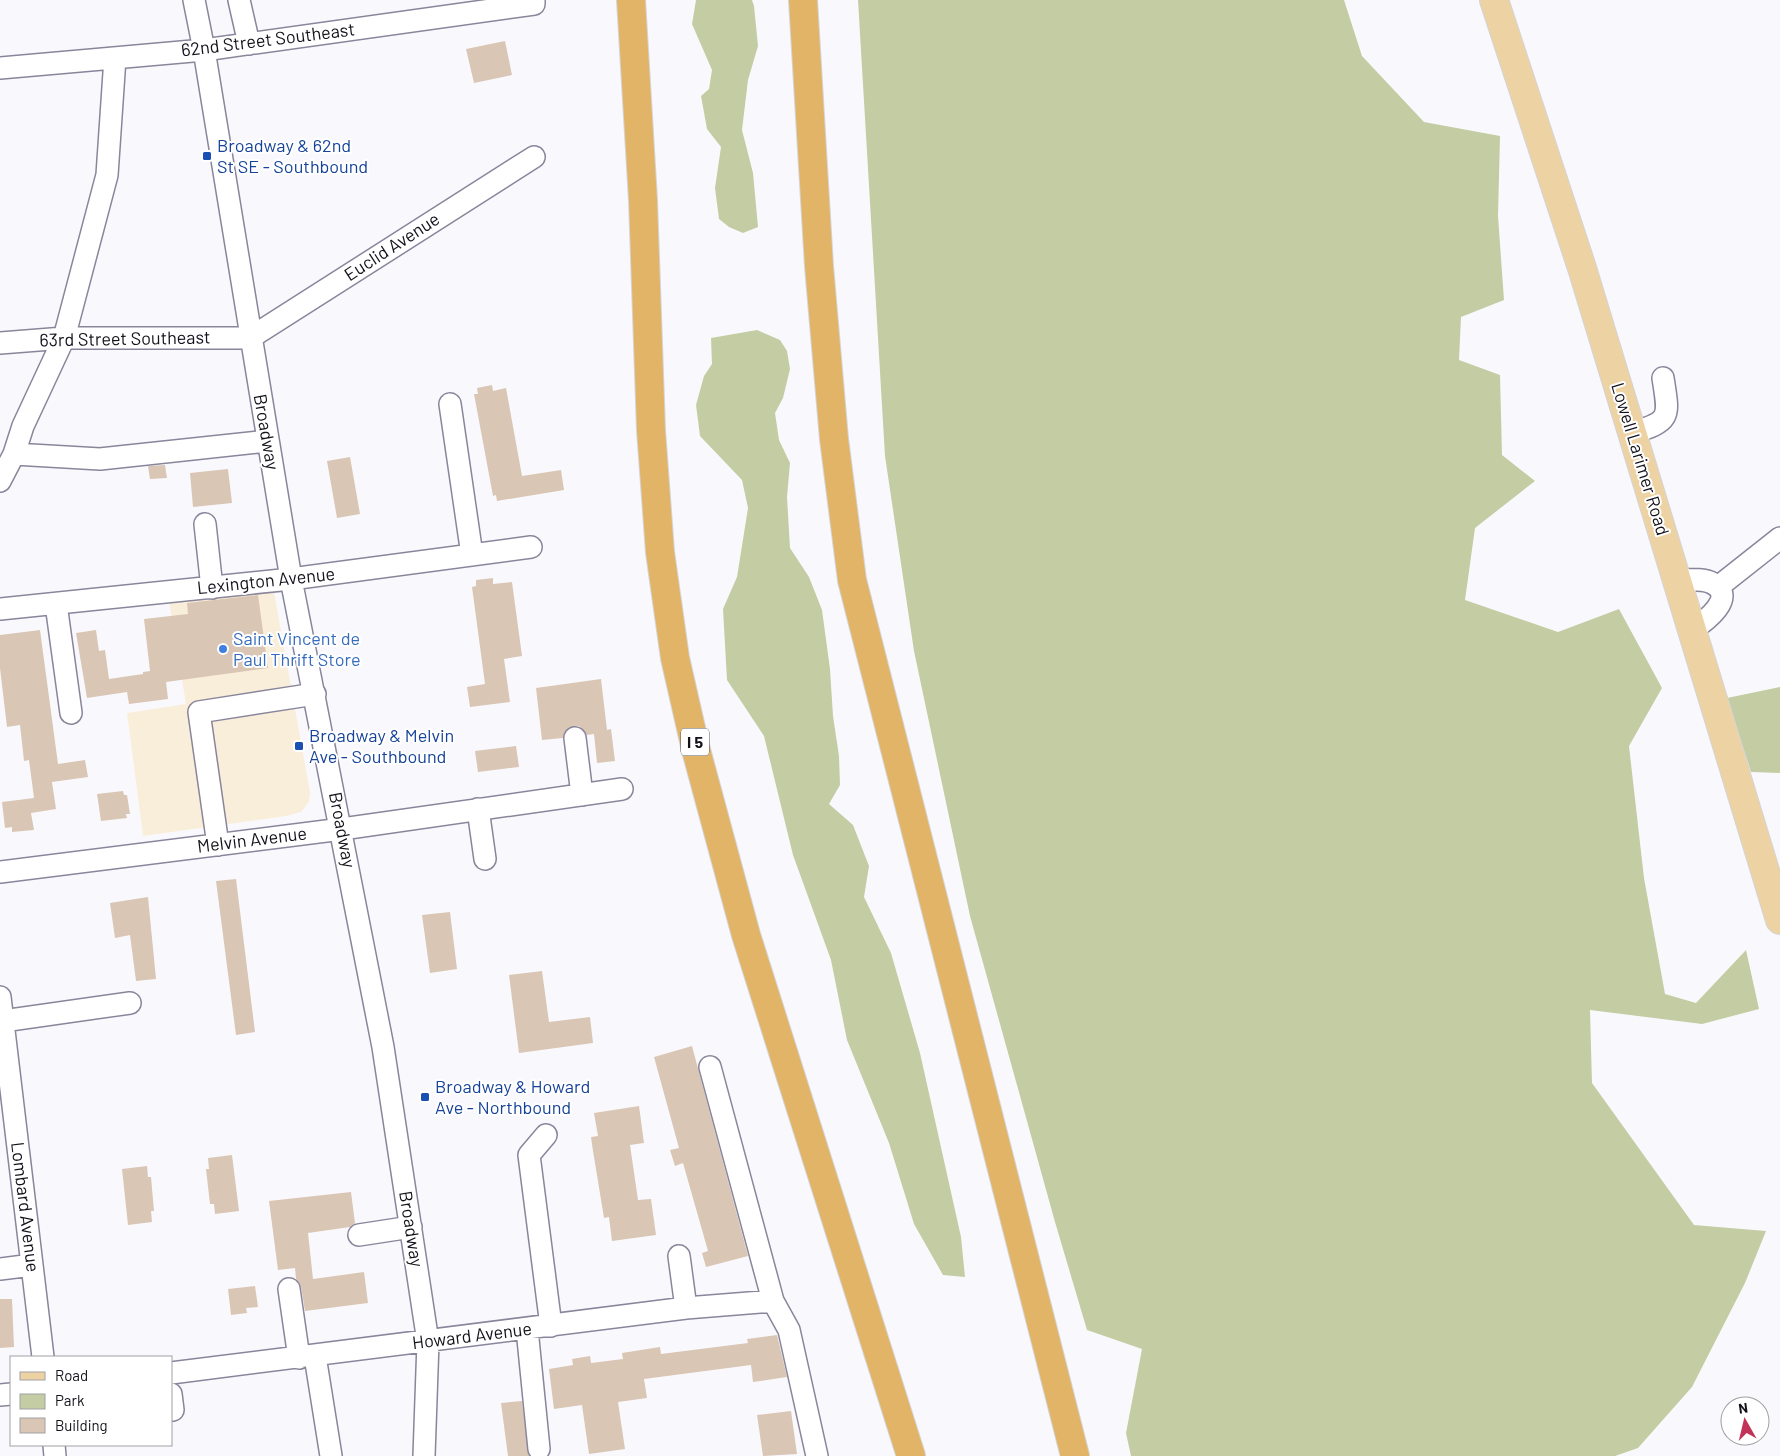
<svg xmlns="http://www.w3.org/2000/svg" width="1780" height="1456" viewBox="0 0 1780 1456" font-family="Barlow,sans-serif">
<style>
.commercial{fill:#f9eed9}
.green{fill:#c4cca3}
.building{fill:#dac6b5}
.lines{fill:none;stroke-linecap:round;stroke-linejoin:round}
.minor-casing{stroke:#89859b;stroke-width:24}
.major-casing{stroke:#d5d4d6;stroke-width:30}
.highway-casing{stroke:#d5d4d6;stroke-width:30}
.minor{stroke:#fff;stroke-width:21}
.major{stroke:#edd2a4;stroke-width:28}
.highway{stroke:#e1b467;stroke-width:28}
.transit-dot{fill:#1a4fb4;stroke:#fff;stroke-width:2}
.shop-dot{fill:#3f7fe0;stroke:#fff;stroke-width:2}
.labels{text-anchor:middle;stroke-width:4;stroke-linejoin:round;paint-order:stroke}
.shield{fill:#fff;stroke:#5a585e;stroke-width:1}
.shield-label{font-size:16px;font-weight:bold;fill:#131119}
.street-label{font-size:18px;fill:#131119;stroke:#fff}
.transit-label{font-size:18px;fill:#164399;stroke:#fff;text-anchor:start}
.shop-label{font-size:18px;fill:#366cbe;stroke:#fff;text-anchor:start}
</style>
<rect width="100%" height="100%" fill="#f9f9fd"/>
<path class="commercial" d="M267,587L274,592L310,792L309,802L301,812L286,816L143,836L127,713L186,704L169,601Z"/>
<path class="green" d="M696,0H752L754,6L758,46L748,80L742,130L753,173L758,227L743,233L729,227L719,219L715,188L721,147L707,129L701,96L709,89L712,70L692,24Z
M858,0H1344L1362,56L1424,122L1500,136L1498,216L1504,300L1461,317L1459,360L1500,375L1502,455L1535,481L1475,528L1465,600L1558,632L1619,609L1662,688L1629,746L1644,878L1665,994L1696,1003L1746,950L1759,1009L1702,1024L1590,1010L1592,1083L1694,1225L1766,1231L1745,1283L1692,1387L1638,1448L1615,1456H1131L1126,1433L1142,1349L1087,1330L1055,1222L970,916L914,651L885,456Z
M757,330L780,340L787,351L790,369L783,398L775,413L779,440L790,463L787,497L790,548L809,577L822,610L830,669L833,716L839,756L840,785L829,804L853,825L869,866L864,897L891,953L920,1053L961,1237L965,1277L943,1275L914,1224L889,1143L847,1040L831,960L793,855L764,736L727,680L723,609L737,577L748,508L742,480L700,436L696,405L704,376L712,364L711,338Z
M1780,687V773L1751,772L1727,698Z"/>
<path class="building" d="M505,41L512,75L474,83L466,49Z
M492,385L493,391L506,388L522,476L561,470L564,490L497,501L496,495L493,496L474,394H478L477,388Z
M350,457L360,514L337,518L327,461Z
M165,465L167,478L150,479L148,466Z
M228,469L232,503L193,507L190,473Z
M493,578V584L512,582L522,656L504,659L510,702L470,707L467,687L485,684L472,587L476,586V580Z
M258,595L268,668L166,682L168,699L129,704L127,692L87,698L76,633L96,630L99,651L105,650L109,679L143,674V672L150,671L144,619L188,614L187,603Z
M40,630L58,764L85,760L88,777L52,782L56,809L31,813L34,830L12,832V827L5,828L2,802L34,798L29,760L24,761L20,725L7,727L0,668V635Z
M601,679L607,730L611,729L615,761L597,763L594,734L587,735L579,726L568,728L563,738L542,740L536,688Z
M516,746L519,767L478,772L475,751Z
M123,791L124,795H127L130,814H126L127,818L101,821L97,794Z
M236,879L255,1032L236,1035L216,881Z
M148,897L156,979L136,981L130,935L115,938L110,903Z
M450,912L457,969L430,973L422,915Z
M542,971L549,1022L590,1017L593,1043L519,1053L509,975Z
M692,1046L748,1256L706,1267L702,1253L708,1251L683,1163L675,1166L670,1150L679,1148L654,1057Z
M639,1106L644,1143L630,1145L638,1200L651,1199L656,1235L612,1241L609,1217L604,1218L593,1151L591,1137L598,1136L594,1113Z
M232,1155L239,1211L215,1214L214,1204H210L206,1169H209L208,1158Z
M147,1166L148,1177H151L154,1211H151L152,1222L128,1225L122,1169Z
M351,1192L355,1223L350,1227L308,1233L313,1279L364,1272L368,1303L305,1311L301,1287L296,1279L295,1268L278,1270L269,1201Z
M255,1286L258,1307L246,1308L247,1313L231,1315L228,1289Z
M0,1299H12L14,1347L0,1348Z
M777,1335L787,1377L753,1382L751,1365L644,1379L647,1398L618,1402L625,1449L589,1454L582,1405L554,1409L549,1369L573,1365L572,1359L590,1356L591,1363L623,1359L622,1353L660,1347L661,1354L748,1343L747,1339Z
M522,1401L529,1456H508L501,1403Z
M791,1411L797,1454L763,1456L757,1415Z"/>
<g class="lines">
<g class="minor-casing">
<path id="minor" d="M194,0L204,50L291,579L383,1047L428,1342L424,1456
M239,0L249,44
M0,68L204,50L534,4V0
M0,343L64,338H250L534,157
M450,404L472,555
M1632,433C1672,421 1669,417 1663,378
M14,454L100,459L268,441
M0,481L14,454L23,426L64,338L107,175L115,58
M205,524L212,588
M1677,580C1687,580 1703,578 1712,583C1739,597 1704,622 1692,630
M1718,587L1780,538
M56,604L71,713
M0,609L291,579L531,547
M575,738L582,795
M478,809L485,859
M218,845L199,712L315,694
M0,872L342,829L622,789
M0,997L43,1357
M3,1021L130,1003
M710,1067L773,1301L789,1330L817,1456
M546,1135L529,1155L551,1326
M359,1235L411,1227
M679,1256L686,1308
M0,1269L32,1265
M289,1289L299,1358
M527,1329L539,1449
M315,1356L331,1456
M171,1373L686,1308L773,1301
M171,1394L173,1410
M0,1395L11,1394
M54,1445L55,1456"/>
</g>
<g class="major-casing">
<path id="major" d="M1494,0L1582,268L1780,920"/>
</g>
<g class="highway-casing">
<path id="highway" d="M631,0L643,200L651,430L660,552L675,658L696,750L746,935L911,1456
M803,0L819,266L834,439L852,580L1075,1456"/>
</g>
<use href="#minor" class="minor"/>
<use href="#major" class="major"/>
<use href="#highway" class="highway"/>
</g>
<g class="transit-dot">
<rect x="202" y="151" width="10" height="10" rx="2.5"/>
<rect x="294" y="741" width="10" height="10" rx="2.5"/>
<rect x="420" y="1092" width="10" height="10" rx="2.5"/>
</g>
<circle class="shop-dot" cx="223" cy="649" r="5"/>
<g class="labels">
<rect class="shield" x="681" y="728.5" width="28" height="27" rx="4"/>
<g class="shield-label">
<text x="695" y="748">I 5</text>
</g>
<g class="street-label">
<text transform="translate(268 40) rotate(-7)" y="6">62nd Street Southeast</text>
<text transform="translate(392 247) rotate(-33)" y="6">Euclid Avenue</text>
<text transform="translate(125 339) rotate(-1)" y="6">63rd Street Southeast</text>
<text transform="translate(266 432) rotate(80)" y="6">Broadway</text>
<text transform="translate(1640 459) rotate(73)" y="6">Lowell Larimer Road</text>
<text transform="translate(266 581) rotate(-6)" y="6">Lexington Avenue</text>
<text transform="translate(342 830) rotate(79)" y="6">Broadway</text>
<text transform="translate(252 840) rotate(-7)" y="6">Melvin Avenue</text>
<text transform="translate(25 1207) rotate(83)" y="6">Lombard Avenue</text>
<text transform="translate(411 1229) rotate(81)" y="6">Broadway</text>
<text transform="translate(472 1336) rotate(-7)" y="6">Howard Avenue</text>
</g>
<g class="transit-label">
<text x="217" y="152">Broadway &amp; 62nd<tspan x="217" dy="21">St SE - Southbound</tspan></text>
<text x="309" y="742">Broadway &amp; Melvin<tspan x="309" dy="21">Ave - Southbound</tspan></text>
<text x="435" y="1093">Broadway &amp; Howard<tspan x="435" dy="21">Ave - Northbound</tspan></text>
</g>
<g class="shop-label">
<text x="233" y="645">Saint Vincent de<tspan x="233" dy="21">Paul Thrift Store</tspan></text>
</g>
</g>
<rect x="10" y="1356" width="162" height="90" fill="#ffffff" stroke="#a1a0a3"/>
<rect x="20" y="1372" width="25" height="8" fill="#edd2a4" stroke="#a1a0a3"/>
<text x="55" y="1381" font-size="15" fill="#131119">Road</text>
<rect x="20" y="1394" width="25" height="15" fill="#c4cca3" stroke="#a1a0a3"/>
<text x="55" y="1406" font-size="15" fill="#131119">Park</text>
<rect x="20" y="1418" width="25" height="15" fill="#dac6b5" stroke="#a1a0a3"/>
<text x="55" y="1431" font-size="15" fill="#131119">Building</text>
<g transform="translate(1745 1421) rotate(352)"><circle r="24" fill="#ffffff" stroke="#a1a0a3"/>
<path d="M0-4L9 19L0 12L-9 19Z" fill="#c2335a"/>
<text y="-8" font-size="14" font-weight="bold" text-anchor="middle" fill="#131119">N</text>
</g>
</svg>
